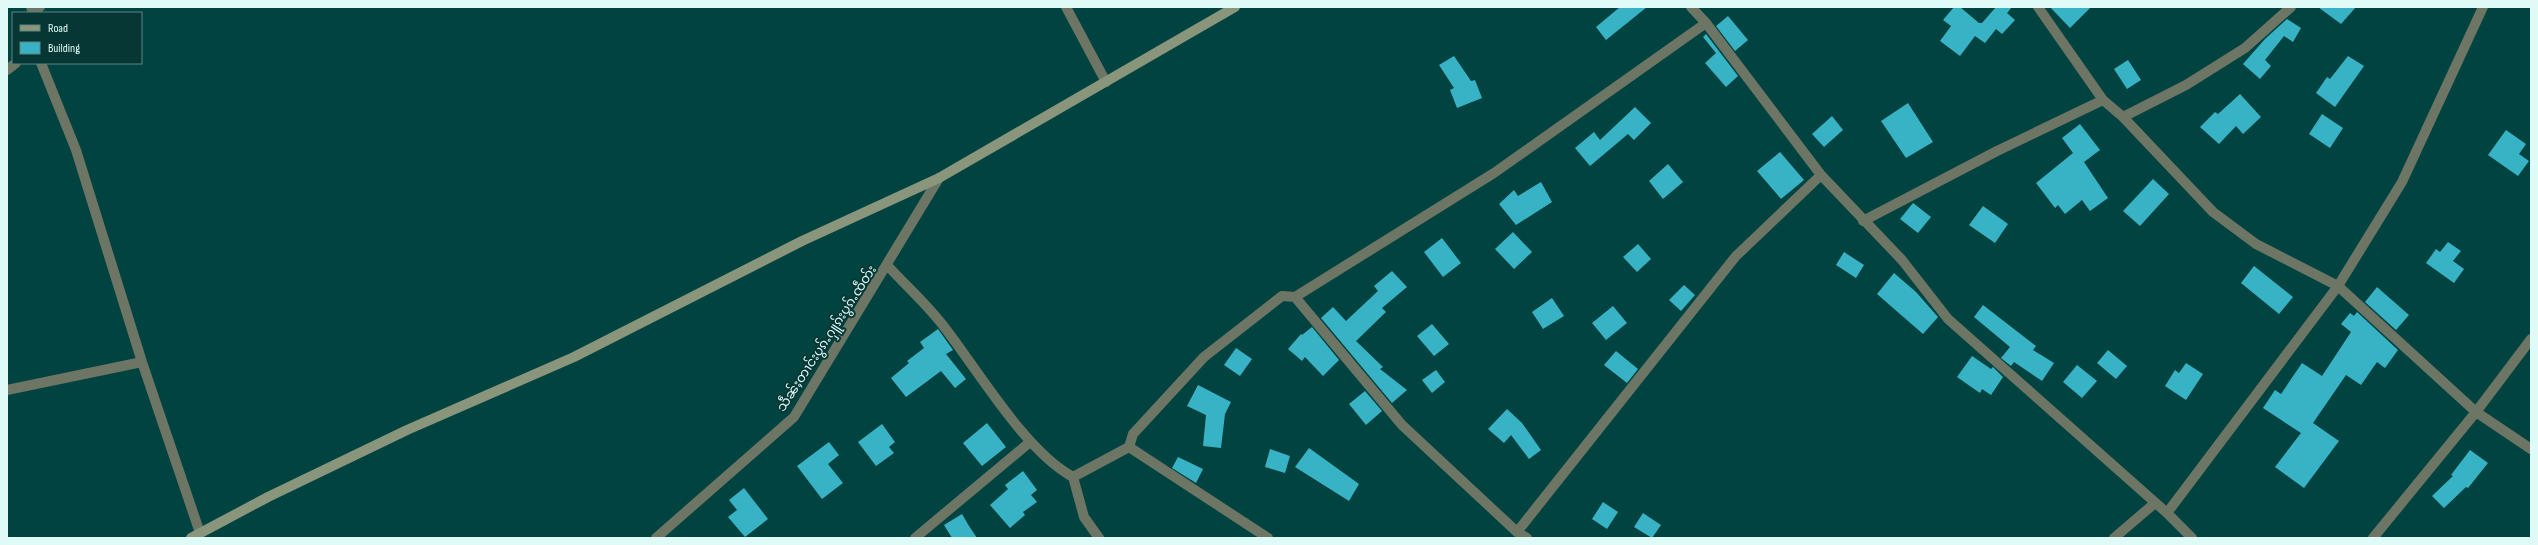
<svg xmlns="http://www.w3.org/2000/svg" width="2538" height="545" viewBox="0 0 2538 545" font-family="'Sofia Sans Condensed','Noto Sans Myanmar',sans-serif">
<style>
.building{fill:#38b3c5}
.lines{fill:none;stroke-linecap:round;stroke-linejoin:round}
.street{stroke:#6d7564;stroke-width:10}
.secondary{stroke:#89967c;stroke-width:10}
.labels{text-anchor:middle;stroke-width:4;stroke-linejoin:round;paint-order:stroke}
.street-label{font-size:13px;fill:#defbf8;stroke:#073734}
</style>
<rect width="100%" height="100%" fill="#004340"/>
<path class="building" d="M1620,7H1647L1606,40L1596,27Z
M1954,7H1960L1979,23H1982L1996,7H2012L2007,13L2015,20L2002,34L1996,29L1985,43L1975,36L1960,56L1940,41L1951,26L1943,20Z
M2050,7H2091L2070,28Z
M2318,7H2356L2341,24Z
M1728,16L1748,40L1735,51L1716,26Z
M2287,19L2301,28L2293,42L2284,36L2265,60L2271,66L2260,79L2243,64L2265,39Z
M1706,34L1738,76L1726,87L1705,63L1716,53L1703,37Z
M1454,56L1471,81L1475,80L1482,98L1457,108L1450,90L1454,88L1439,65Z
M2348,56L2364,66L2335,107L2316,93L2327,77L2330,79Z
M2128,60L2141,80L2127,89L2114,69Z
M2240,94L2261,117L2243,134L2236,126L2219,144L2200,127L2215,112L2218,114Z
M1908,103L1933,142L1906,158L1881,121Z
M1635,107L1651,123L1634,140L1628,134L1590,166L1575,148L1594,132L1600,140Z
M2322,114L2343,128L2330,148L2309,134Z
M1832,116L1843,130L1824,147L1812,134Z
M2080,124L2100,150L2084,162L2108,198L2090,211L2082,200L2065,214L2058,205L2055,208L2036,183L2073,153L2062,138Z
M2506,130L2526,144L2519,154L2529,161L2518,176L2488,155Z
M1780,152L1804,180L1781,199L1757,171Z
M1668,164L1683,182L1663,199L1649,181Z
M2153,179L2169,194L2140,226L2123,211Z
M1541,182L1552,202L1516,225L1499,204L1514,190L1518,196Z
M1913,203L1931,217L1918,233L1900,219Z
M1983,206L2008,224L1995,243L1969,225Z
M1513,232L1532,252L1514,269L1495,249Z
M1442,238L1461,263L1443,277L1424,252Z
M2448,242L2461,251L2453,261L2464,269L2454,283L2426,263L2436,249L2440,252Z
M1638,244L1651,259L1637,272L1623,257Z
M1844,252L1864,265L1856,278L1836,265Z
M2254,266L2293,297L2279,314L2241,283Z
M1392,271L1407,287L1382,308L1386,312L1356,341L1383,367L1380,369L1407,390L1392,403L1321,318L1333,307L1346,321L1378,291L1374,286Z
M1894,273L1916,292L1938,317L1923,334L1877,294Z
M1684,285L1695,295L1681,311L1669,300Z
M2377,287L2409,315L2396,330L2365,302Z
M1552,298L1564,316L1543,329L1532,312Z
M1983,305L2036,346L2033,350L2054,363L2042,381L2014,362L2011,366L2001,358L2010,347L1974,317Z
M1613,306L1627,323L1606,340L1592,323Z
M2357,312L2398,350L2385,368L2377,362L2361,385L2346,375L2313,423L2339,441L2304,488L2275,467L2301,433L2263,408L2275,390L2281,394L2302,363L2322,376L2351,332L2341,324L2350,313L2354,316Z
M1432,324L1449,344L1434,356L1417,336Z
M1312,327L1339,360L1323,376L1305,357L1302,361L1288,349L1301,334L1302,335Z
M938,329L953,350L946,354L966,379L955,388L941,371L906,397L891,378L909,363L907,361L924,348L920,342Z
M1236,348L1252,359L1240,376L1224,365Z
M2108,350L2127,366L2116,379L2097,363Z
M1616,351L1638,369L1627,383L1604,365Z
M1972,356L1991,369L1993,367L2003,377L1991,395L1982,389L1980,393L1957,377Z
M2186,363L2203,374L2186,400L2165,386L2175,370L2179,373Z
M2077,365L2097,381L2082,398L2063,382Z
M1436,370L1445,382L1432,393L1422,380Z
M1198,385L1231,402L1225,414L1221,448L1203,446L1206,415L1187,406Z
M1365,391L1382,411L1366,425L1349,404Z
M1507,409L1522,423L1541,450L1529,459L1511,435L1504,443L1488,429Z
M987,423L1006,447L982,466L963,443Z
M882,424L895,442L889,447L894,453L876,466L858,442Z
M829,442L839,455L828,464L843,483L822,499L797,466Z
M1309,448L1359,484L1349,501L1295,467Z
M1270,449L1290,456L1285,473L1265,467Z
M2470,450L2488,463L2468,488L2466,487L2444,508L2432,496L2453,476L2451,475Z
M1178,457L1203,469L1196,483L1172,468Z
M1023,471L1037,490L1031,495L1037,502L1023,512L1025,515L1010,528L990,505L1008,489L1005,485Z
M744,488L768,519L745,537L728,517L737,510L729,500Z
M1603,502L1618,512L1607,529L1592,519Z
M1643,513L1661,525L1652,538L1634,527Z
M962,514L969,526L977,538H952L944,525Z"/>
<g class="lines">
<path class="street" d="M31,7L32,10L40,7
M1066,7L1106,82
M1691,7L1706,23L1821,175L1902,260L1948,319L2167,513L2192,538
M2038,7L2103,100L2123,117L2213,212L2256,244L2338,286L2476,412L2531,449
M41,63L76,150L142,362L200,533
M7,70L16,63
M2123,117L2186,85L2245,48L2291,7
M1863,221L1997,151L2103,100
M887,265C906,286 928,305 945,328C979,372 1026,452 1073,477L1129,447L1133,434L1204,357L1282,296L1295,297L1494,173L1706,23
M1295,297L1402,425L1517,532L1527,538
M7,390L142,362
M1129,447L1268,538
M1073,477L1084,517L1099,538
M2167,513L2338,286L2402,182L2483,7
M1517,532L1736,256L1821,175
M656,538L794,417L939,178
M915,538L1030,442
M2114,538L2155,503
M2373,538L2476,412L2531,339"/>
<path class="secondary" d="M191,538L268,497L407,430L574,357L802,241L939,178L1235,7"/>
</g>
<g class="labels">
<g class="street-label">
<text transform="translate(826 338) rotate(-57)" y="5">သဵၼ်ႈတၢင်းပွၵ်ႉႁူၵ်းပွၵ်ႉၸဵတ်း</text>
</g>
</g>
<rect width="2538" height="545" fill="none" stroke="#defbf8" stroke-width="16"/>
<rect x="12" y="12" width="130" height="52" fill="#073734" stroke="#5d8582"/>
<rect x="20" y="25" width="20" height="6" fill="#89967c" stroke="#5d8582"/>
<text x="48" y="32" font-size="12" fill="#defbf8">Road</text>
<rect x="20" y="42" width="20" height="12" fill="#38b3c5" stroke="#5d8582"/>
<text x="48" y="52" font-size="12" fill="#defbf8">Building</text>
</svg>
